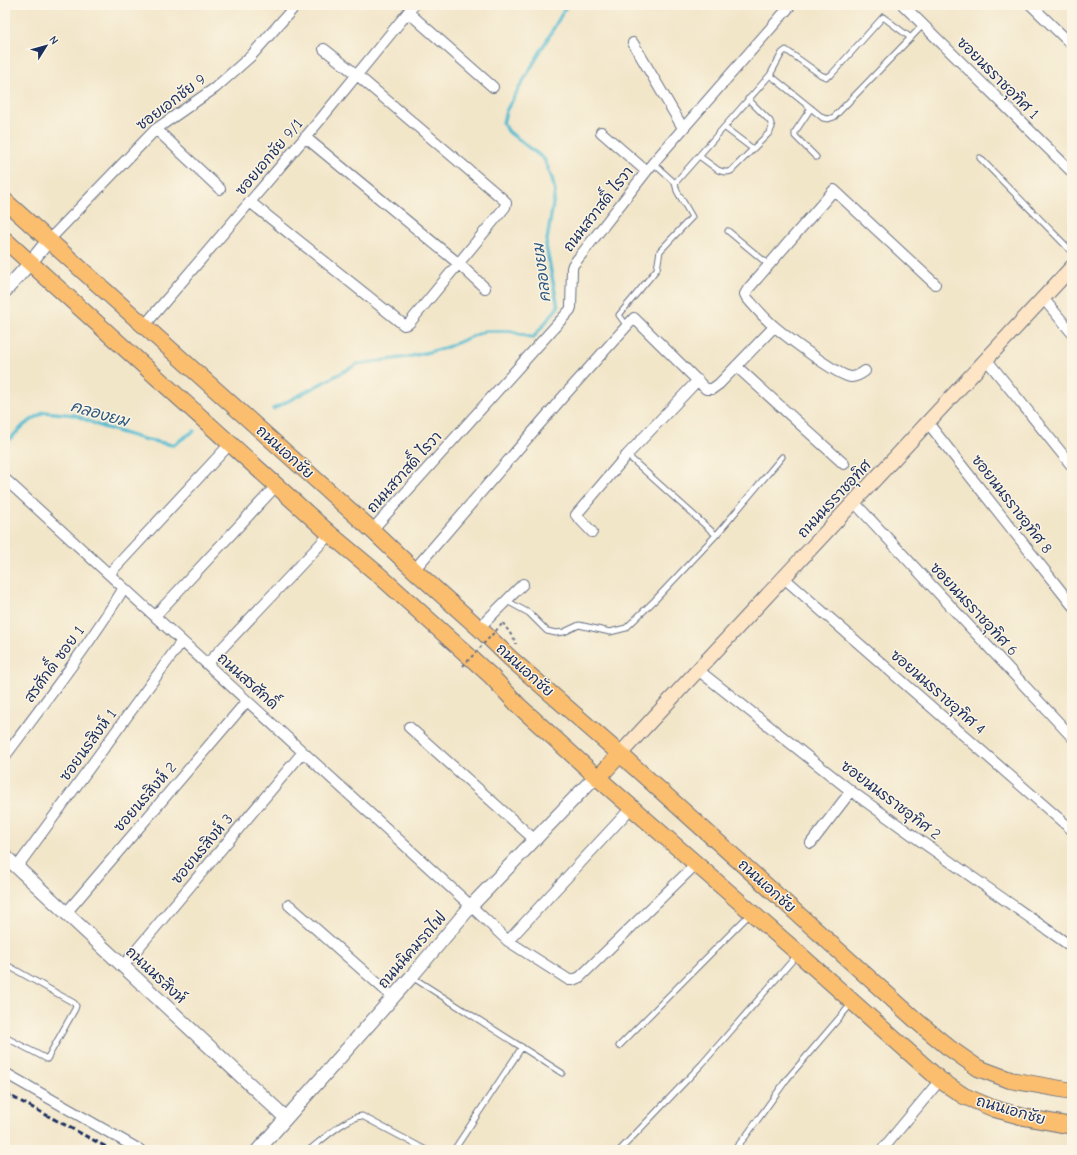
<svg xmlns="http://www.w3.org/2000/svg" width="1077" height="1155" viewBox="0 0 1077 1155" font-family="'Comic Neue','Playpen Sans Thai',sans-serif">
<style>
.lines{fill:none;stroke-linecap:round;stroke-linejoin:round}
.stream{stroke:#55bcd2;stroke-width:3.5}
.service-casing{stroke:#666f83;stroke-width:7}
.minor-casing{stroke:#666f83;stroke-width:12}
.tertiary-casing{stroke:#666f83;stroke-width:15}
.secondary-casing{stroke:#666f83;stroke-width:16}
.primary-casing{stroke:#666f83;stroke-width:18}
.path{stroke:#666f83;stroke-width:2;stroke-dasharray:3 3;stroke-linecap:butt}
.service{stroke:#fff;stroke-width:5}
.minor{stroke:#fff;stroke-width:10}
.tertiary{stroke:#fff;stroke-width:13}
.secondary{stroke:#fde5c5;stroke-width:14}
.primary{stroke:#fbbe6e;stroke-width:16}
.rail{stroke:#1b2f5e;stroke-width:3;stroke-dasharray:6 3;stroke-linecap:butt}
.path-bridge{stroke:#666f83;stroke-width:2;stroke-dasharray:3 3;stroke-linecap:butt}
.labels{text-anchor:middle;stroke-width:3;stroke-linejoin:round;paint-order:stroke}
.street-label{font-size:15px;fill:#1b2f5e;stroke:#fcf5e5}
.water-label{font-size:16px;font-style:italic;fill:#2c5981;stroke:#fcf5e5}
</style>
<rect width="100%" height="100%" fill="#fcf5e5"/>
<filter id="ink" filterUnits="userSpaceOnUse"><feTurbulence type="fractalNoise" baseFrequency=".025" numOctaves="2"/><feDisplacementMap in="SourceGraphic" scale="8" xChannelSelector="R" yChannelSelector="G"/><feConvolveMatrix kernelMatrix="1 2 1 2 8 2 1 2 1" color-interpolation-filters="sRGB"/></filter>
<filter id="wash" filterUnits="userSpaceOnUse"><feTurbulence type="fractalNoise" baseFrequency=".012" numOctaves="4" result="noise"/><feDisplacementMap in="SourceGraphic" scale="16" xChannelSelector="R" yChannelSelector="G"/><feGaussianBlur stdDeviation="0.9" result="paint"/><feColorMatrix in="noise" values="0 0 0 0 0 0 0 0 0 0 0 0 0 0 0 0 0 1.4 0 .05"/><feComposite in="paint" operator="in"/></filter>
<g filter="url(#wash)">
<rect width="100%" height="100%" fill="#f2e6c9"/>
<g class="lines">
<path class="stream" d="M273,409L358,364L408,357L445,348L485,331H511L533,338L558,307L546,246L555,192L552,178L544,159L509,132L503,123L506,111L567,5
M5,444L24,425L44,412L75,415L100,426L143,439L173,445L194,431"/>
</g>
</g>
<g filter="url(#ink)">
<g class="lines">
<g class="service-casing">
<path id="service" d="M770,75L782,53L786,50L821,75L826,77L831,75L883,17L911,38
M811,108L795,132V136L816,157
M724,127L753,149
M699,156L718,170C723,172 726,173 731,171L770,132L772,127L770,121L748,99
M980,158L1072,252
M653,163L675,183L770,75L823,118L828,119L834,117L923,25
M728,231L769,265
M627,326L619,315L657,269L660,251L692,217L677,191L675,183
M627,455L716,535
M507,601L529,613L547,631L556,633L564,632L579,625L610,632L626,628L654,601L718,533L782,457
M5,964L74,1003L76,1006L75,1009L47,1059L5,1037
M412,977L562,1073
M619,1046L751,913
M309,1150C322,1140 347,1117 362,1116L426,1150
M454,1150L522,1047
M620,1150L702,1064L798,954
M734,1150L746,1136L787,1079L852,1003"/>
</g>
<g class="minor-casing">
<path id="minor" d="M903,5L1072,172
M1031,5L1072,45
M408,12L493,87
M633,43L683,128
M156,129L220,189
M601,132L646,171
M305,137L459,264L485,288
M250,202L404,325L408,324L411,321L505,207L506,203L504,200L357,75L324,49
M48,241L156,129L215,88L251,56L296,5
M1043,298L1072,333
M144,326L320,120L414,5
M986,359L1072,466
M736,366L844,464
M865,371C861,374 857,377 851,377C838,376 787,337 775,327C765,319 756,308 747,298L745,294L748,289L834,190L935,284
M928,423L1072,605
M5,479L471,906L508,941L569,980H573L580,977L696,864
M854,502L1072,737
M372,530L570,310L571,307L572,268L573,265L653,163L791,5
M592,532L576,515L627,455L698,380
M414,570L562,398L634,318L706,389H712L719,384L774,327
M109,574L230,444
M784,578L1072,830
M155,616L276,486
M479,628L523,584
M207,664L330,534
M698,670L851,791L922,842L1072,947
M409,727L535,840
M5,756C46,701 88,646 124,588
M811,843L851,791
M17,867L182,641
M289,905L393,997
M66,913L247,701
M508,941L632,807
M123,966L303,752
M5,1073L140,1150
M882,1150L940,1080"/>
</g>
<g class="tertiary-casing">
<path id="tertiary" d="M5,291L30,263L48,241
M5,856L286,1118
M258,1150L411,977L471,906L589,783L598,778"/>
</g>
<g class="secondary-casing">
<path id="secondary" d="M620,754L1072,267"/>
</g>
<g class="primary-casing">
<path id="primary" d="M5,201L372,530L414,570L479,628L510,658L620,754L919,1023L948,1047L978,1068L1010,1080L1072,1091
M5,240L330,534L379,575L491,676L519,706L598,778L798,953L940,1080L964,1096L995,1109L1024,1117L1072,1126
M598,778L620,754"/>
</g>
<path class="path" d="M503,623L516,642V644"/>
<use href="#service" class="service"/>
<use href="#minor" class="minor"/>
<use href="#tertiary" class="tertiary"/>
<use href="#secondary" class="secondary"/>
<use href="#primary" class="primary"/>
<path class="rail" d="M5,1093L112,1150"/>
<path class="path-bridge" d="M463,666L503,623"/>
</g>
</g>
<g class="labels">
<g class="street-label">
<text transform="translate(998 78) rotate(45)" y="5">ซอยนรราชอุทิศ 1</text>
<text transform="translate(171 102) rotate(-37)" y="5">ซอยเอกชัย 9</text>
<text transform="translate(269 157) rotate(-50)" y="5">ซอยเอกชัย 9/1</text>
<text transform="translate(598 209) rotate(-52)" y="5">ถนนสวาสดิ์ ไรวา</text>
<text transform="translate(285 452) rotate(42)" y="5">ถนนเอกชัย</text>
<text transform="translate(404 472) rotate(-48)" y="5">ถนนสวาสดิ์ ไรวา</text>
<text transform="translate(834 499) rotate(-47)" y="5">ถนนนรราชอุทิศ</text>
<text transform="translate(1012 504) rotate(52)" y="5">ซอยนนรราชอุทิศ 8</text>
<text transform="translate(974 609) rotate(47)" y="5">ซอยนนรราชอุทิศ 6</text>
<text transform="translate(54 664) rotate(-54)" y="5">สรศักดิ์ ซอย 1</text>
<text transform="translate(525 670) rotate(42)" y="5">ถนนเอกชัย</text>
<text transform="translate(248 681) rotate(42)" y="5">ถนนสรศักดิ์</text>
<text transform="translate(938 692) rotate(41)" y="5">ซอยนนรราชอุทิศ 4</text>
<text transform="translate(88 745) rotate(-54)" y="5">ซอยนรสิงห์ 1</text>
<text transform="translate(145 797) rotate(-49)" y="5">ซอยนรสิงห์ 2</text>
<text transform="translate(891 800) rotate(37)" y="5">ซอยนนรราชอุทิศ 2</text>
<text transform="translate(202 849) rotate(-50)" y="5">ซอยนรสิงห์ 3</text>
<text transform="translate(767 886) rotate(42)" y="5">ถนนเอกชัย</text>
<text transform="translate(412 950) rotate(-49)" y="5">ถนนนิคมรถไฟ</text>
<text transform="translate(156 975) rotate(43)" y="5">ถนนนรสิงห์</text>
<text transform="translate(1011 1110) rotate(16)" y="5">ถนนเอกชัย</text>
</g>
<g class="water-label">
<text transform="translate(541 273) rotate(-97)" y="6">คลองยม</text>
<text transform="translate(100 413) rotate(16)" y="6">คลองยม</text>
</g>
</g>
<rect width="1077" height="1155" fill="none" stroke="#fcf5e5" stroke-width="20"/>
<g transform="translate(46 46) rotate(53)" stroke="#fcf5e5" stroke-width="3" paint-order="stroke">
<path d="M0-3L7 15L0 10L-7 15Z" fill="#1b2f5e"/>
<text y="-6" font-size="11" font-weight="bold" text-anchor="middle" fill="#1b2f5e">N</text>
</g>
</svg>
